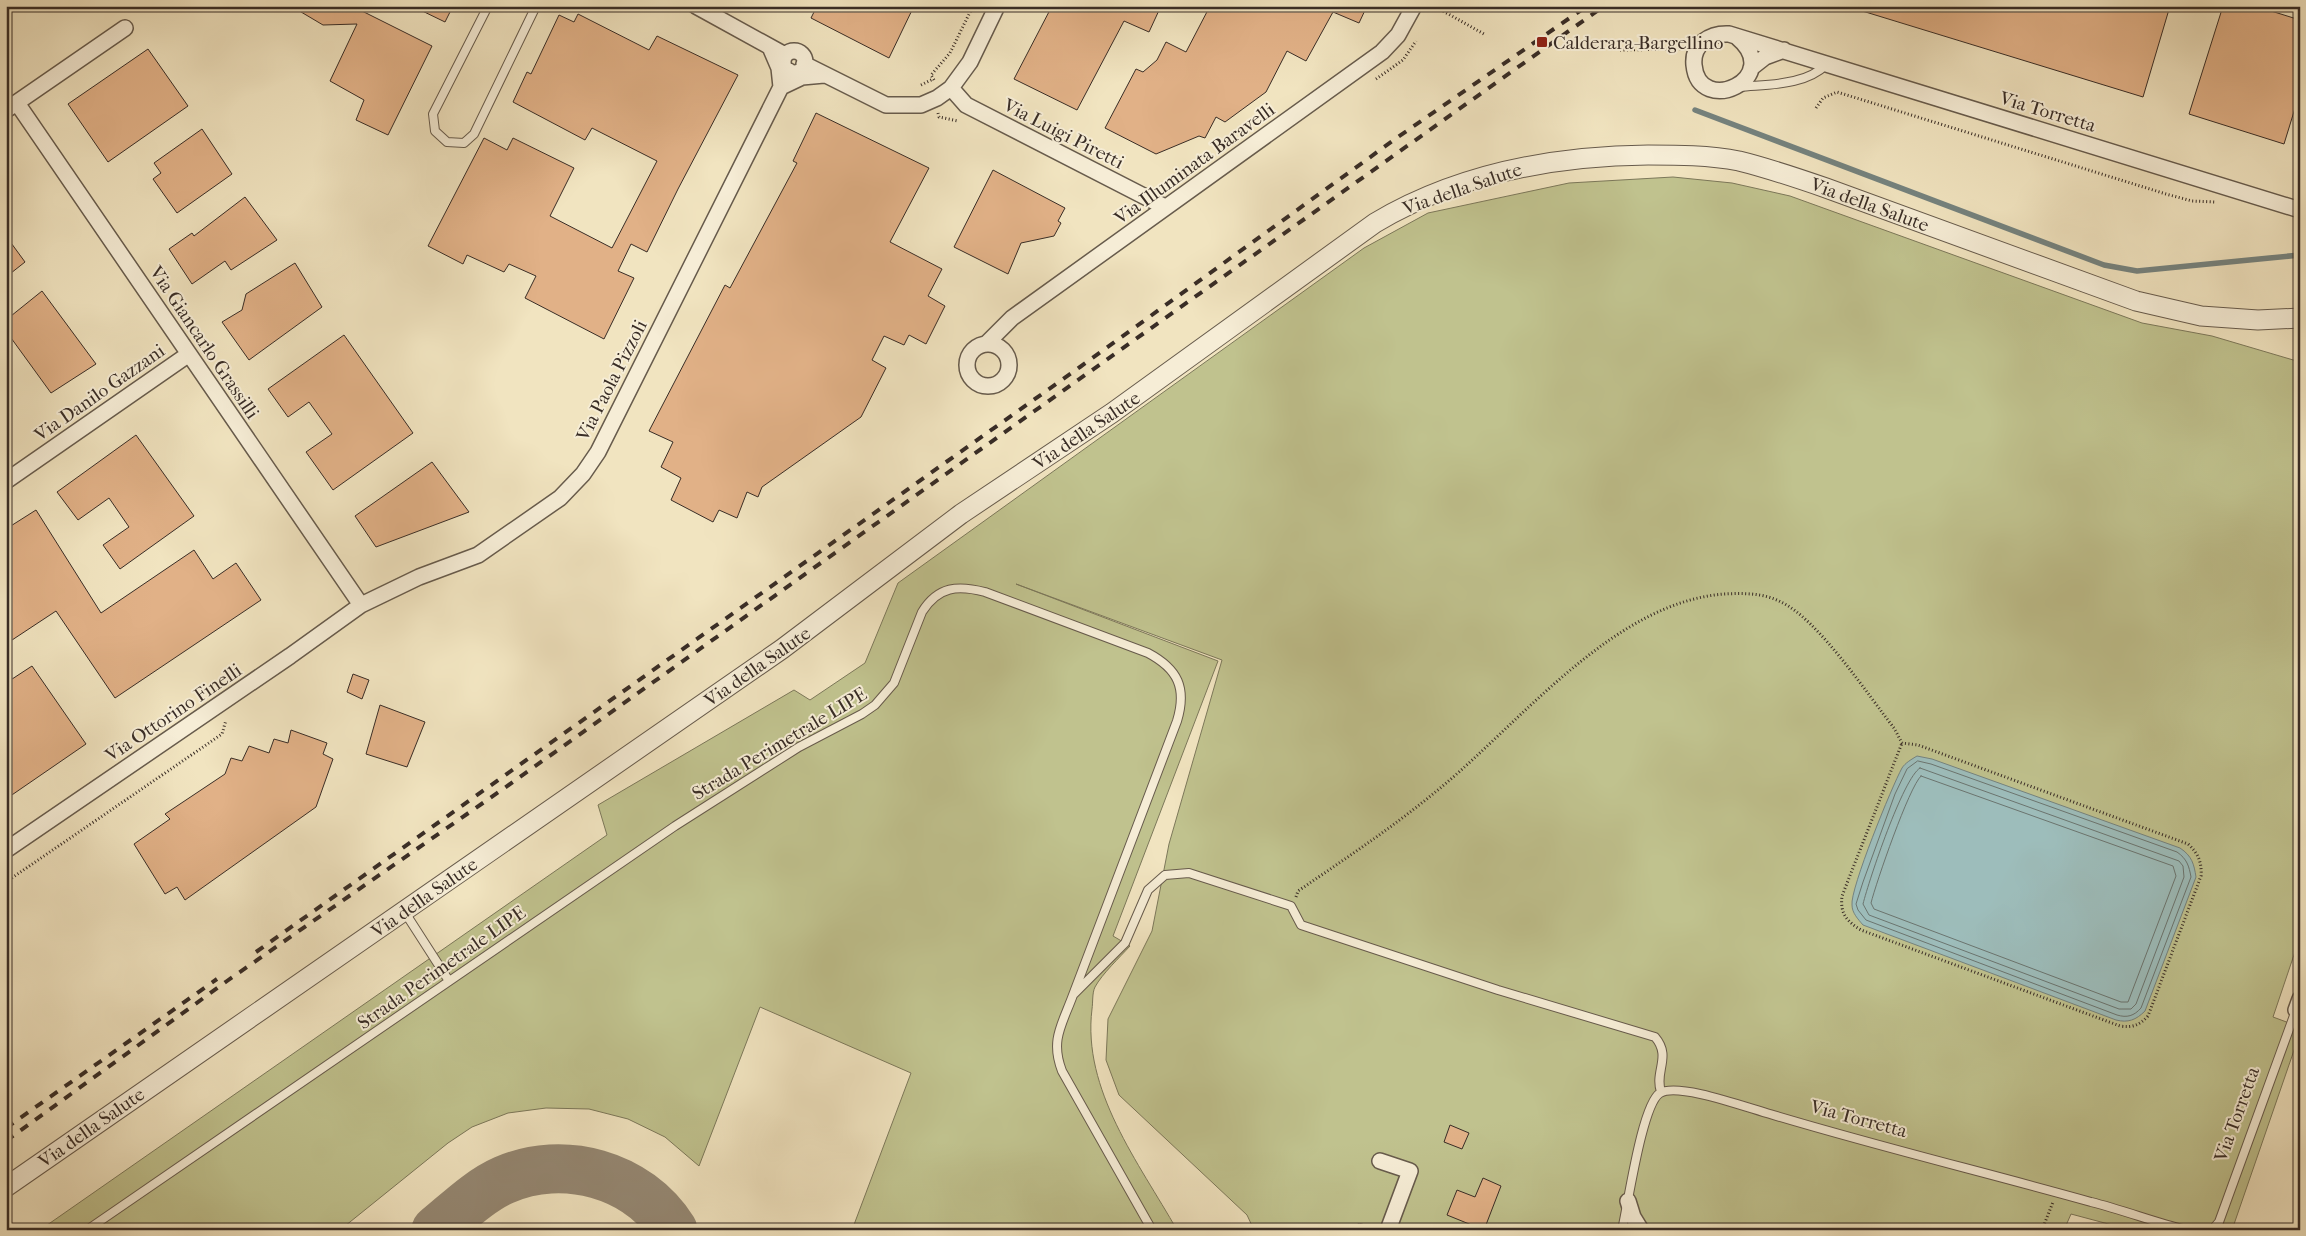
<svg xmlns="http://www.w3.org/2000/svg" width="2306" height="1236" viewBox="0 0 2306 1236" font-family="'IM FELL French Canon',serif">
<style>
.green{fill:#c0c28e;stroke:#7c785a}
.water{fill:#9dbdbb;stroke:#75837f}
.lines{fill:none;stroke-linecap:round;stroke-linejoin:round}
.shore{stroke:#6b7570;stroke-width:1}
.stream{stroke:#75837f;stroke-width:5.5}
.taxiway{stroke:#958873;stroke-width:49}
.building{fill:#e1b187;stroke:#392d26}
.service-casing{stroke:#675b4c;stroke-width:10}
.minor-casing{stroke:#675b4c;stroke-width:18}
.tertiary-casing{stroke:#675b4c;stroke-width:21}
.path{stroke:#392d26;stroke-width:3;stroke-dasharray:1 2.5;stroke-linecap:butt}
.service{stroke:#f6edd6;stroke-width:8}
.minor{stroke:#f6edd6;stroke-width:15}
.tertiary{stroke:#f6edd6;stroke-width:19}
.rail{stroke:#392d26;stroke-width:4;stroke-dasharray:9 9;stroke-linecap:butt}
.poi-dot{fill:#8f2418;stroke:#f6edd6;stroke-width:2}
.labels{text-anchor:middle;stroke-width:4;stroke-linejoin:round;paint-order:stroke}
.poi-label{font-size:19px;fill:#392d26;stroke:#f6edd6;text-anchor:start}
.street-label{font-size:19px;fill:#392d26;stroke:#f6edd6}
</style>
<rect width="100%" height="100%" fill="#f1e4c0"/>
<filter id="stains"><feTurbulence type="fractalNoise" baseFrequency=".004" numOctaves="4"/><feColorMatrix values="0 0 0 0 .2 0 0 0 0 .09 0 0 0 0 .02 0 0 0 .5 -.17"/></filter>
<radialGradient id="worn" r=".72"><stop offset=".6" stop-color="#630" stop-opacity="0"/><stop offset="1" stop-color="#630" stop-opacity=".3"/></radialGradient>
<path class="green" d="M1673,177L1732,183L1790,196L2142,323L2212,336L2300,362V937L2273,1017L2300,1027V1033L2232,1230H2131L2071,1214L2064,1230H1254L1247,1215L1119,1095L1106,1060L1108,1019L1152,931L1169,844L1222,660L1016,584L1218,661L1113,936L1130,946C1120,957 1102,974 1095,987C1092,993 1093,1003 1092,1009C1082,1090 1139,1163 1177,1230H852L911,1073L760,1007L699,1166L665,1137L628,1119L589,1109L546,1108L508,1113L472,1127L448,1143L340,1230H40L607,835L598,805L794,690L810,700L865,663L898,583L1364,248L1428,213L1569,183Z"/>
<path class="water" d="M1917,756L1932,759L2180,848C2192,856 2194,864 2196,877L2145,1011C2136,1020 2128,1023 2116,1020L1863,925C1858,919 1852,913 1852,905C1850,889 1892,786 1902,768C1905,763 1912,759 1917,756Z"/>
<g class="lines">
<path class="shore" d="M1918,761L1931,764L2177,852C2187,859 2189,866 2191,877L2141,1008C2134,1016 2127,1018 2117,1015L1866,920L1858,910L1856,904L1863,882L1895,794L1907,769Z
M1920,768L2179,861L2183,866L2184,877L2136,1004L2131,1009H2119L1869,915L1863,904C1869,880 1903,778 1920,768Z
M1921,776L2173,866L2176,876L2128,1002H2121L1874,909L1871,903C1876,883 1909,787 1921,776Z"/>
<path class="stream" d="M1695,110L2104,265L2137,271L2300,255"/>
<path class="taxiway" d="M436,1230C457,1213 479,1191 504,1180C563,1154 638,1174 673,1230"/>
</g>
<path class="building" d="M291,6H352L432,46L388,135L356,120L364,100L330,81L357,24L323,25Z
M412,6H453L445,22Z
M817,6H914L889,58L811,18Z
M1052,6H1161L1149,32L1124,21L1077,110L1014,79Z
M1210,6H1367L1359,23L1333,12L1306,61L1287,51L1266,92L1225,122L1216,117L1205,138L1199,136L1156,154L1105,128L1136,69L1143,72L1157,60L1166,42L1186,52Z
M1860,6H2170L2143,97L1859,10Z
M2223,6H2255L2300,20V92L2284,144L2189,114Z
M578,14L649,50L657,36L738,75L678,189L647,252L631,244L618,271L634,278L604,339L525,298L536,276L509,264L504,272L467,255L463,264L428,246L484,138L507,150L513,138L574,168L550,216L612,248L657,161L592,128L585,140L513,102L527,72L531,74L559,15L574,22Z
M148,49L188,106L108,162L68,104Z
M816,113L929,168L890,242L942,269L928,296L945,306L926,344L909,335L904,345L884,336L872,360L886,368L861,417L762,487L758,497L747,492L737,518L719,510L713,522L671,500L681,478L661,467L673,442L649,431L725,285L730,288L797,163L793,161Z
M202,129L232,174L177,213L153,179L161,173L154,163Z
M993,170L1065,208L1058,221L1061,223L1054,236L1021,243L1008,274L954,247Z
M245,197L277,240L231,270L225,261L192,284L169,249L192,233L194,236Z
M6,236L25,262L6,277Z
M295,263L322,307L249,360L222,322L242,310L246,294Z
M42,291L96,364L51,393L6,331V320Z
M344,335L413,433L333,490L306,452L332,434L309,402L288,417L268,389Z
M136,435L194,516L120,569L103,545L129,527L109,498L78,520L57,492Z
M432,462L469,512L376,547L355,516Z
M36,510L101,613L194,550L213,579L236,563L261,600L115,698L56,611L6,644V529Z
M32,666L86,744L6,799V683Z
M353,674L369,680L362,699L347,692Z
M380,705L425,722L407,767L366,754Z
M291,730L327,743L323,754L333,759L316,807L185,900L177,887L165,894L134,844L170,819L165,814L225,774L231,758L242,761L249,746L269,753L274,739L288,743Z
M1450,1125L1469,1133L1462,1149L1444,1142Z
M1483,1178L1501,1186L1484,1230L1447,1215L1457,1190L1475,1197Z"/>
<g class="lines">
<g class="service-casing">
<path id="service" d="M488,6L433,114L435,131L447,142L464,143L474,134L536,6
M1739,87C1769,84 1805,86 1827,64
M404,911L449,981
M1073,995C1062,1025 1050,1040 1062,1071L1152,1230
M1360,1228L1364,1230
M87,1230L675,826L799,747L862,714L875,705L894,683L922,612C938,586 958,585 985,592L1148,653C1178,669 1187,688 1177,721L1073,995L1125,943L1148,890L1165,875L1189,873L1291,906L1301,925L1498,990L1655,1037C1672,1057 1654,1071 1661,1092
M1622,1230C1628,1205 1642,1104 1660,1093C1678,1082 1748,1108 1770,1114C1876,1146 1984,1172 2091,1202C2123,1210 2154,1222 2186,1230
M2212,1230L2219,1222L2296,1010"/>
</g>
<g class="minor-casing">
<path id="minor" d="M696,6L785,55
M1737,37C1786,78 1699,118 1694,65C1692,44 1710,33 1729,34L2300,210
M770,47L779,68L781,87L802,77L824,75
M783 62a11 11 0 1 1 22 0a11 11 0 1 1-22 0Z
M804,64L886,105H921L937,98L951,88L970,62L997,6
M1751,68L1765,57L1784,50
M951,88L966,105L1165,207
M17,103L361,605
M6,110L125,28
M986,344L1012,318L1382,52L1398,35L1414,6
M967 365a21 21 0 1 1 42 0a21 21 0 1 1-42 0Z
M6,481L189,354
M6,850L290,656L361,605L419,577L478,555L560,498L583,474L598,452L789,71
M2300,999L2296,1010L2300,1011
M1380,1161L1410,1171L1388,1230
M1628,1201L1633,1217L1641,1230"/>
</g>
<g class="tertiary-casing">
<path id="tertiary" d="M6,1187L782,649L961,514L1112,413L1375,223C1457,174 1553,156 1648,155C1677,155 1709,155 1739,161C1768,168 1797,178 1826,188L2136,301L2201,316L2258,320L2300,318"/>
</g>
<path class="path" d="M1434,6L1484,34
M1620,50L1681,49
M1376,79L1403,60L1416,41
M934,80L931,75L950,53L973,6
M921,85L933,79
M1816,108L1823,98L1837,92L2166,194L2192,201L2215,202
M938,113L939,117L958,121
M6,882L222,734L226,720
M1296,897L1298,891C1348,857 1399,823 1445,784C1524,718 1617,601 1725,594C1744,593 1764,593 1781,602C1818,619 1868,695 1894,728L1902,743L1918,745L2188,844C2198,853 2202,862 2201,876L2148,1016C2140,1025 2132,1028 2120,1026L1861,930C1846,921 1840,913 1842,896L1902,743
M2042,1230L2053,1202"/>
<use href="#service" class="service"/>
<use href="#minor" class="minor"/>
<use href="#tertiary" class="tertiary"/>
<path class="rail" d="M256,952L1080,367L1398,137L1587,6
M6,1128L217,979
M6,1141L227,981L503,789L1604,6"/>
</g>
<rect class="poi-dot" x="1536" y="36" width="12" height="12" rx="2.5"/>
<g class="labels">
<g class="poi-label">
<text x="1553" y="49">Calderara-Bargellino</text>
</g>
<g class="street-label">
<text transform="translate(2048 111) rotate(17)" y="7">Via Torretta</text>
<text transform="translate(1064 133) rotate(27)" y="7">Via Luigi Piretti</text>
<text transform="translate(1194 163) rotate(-36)" y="7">Via Illuminata Baravelli</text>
<text transform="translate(1462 188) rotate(-19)" y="7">Via della Salute</text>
<text transform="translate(1870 204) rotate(20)" y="7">Via della Salute</text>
<text transform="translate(205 342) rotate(56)" y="7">Via Giancarlo Grassilli</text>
<text transform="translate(611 380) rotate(-63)" y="7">Via Paola Pizzoli</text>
<text transform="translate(99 392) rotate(-35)" y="7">Via Danilo Gazzani</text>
<text transform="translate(1086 430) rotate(-34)" y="7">Via della Salute</text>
<text transform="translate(757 666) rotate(-35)" y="7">Via della Salute</text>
<text transform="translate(173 712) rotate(-34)" y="7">Via Ottorino Finelli</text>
<text transform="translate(779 743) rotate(-31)" y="7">Strada Perimetrale LIPE</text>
<text transform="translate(424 897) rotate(-35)" y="7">Via della Salute</text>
<text transform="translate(441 967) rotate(-35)" y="7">Strada Perimetrale LIPE</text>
<text transform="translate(2236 1114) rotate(-70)" y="7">Via Torretta</text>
<text transform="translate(1859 1118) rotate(15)" y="7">Via Torretta</text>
<text transform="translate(91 1127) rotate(-35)" y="7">Via della Salute</text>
</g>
</g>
<rect width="2306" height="1236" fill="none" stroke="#f1e4c0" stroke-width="25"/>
<rect x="8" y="8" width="2291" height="1221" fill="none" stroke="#392d26" stroke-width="2.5"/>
<rect x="12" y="12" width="2281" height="1211" fill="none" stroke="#392d26"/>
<rect width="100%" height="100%" filter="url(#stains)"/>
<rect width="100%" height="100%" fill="url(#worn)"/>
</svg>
